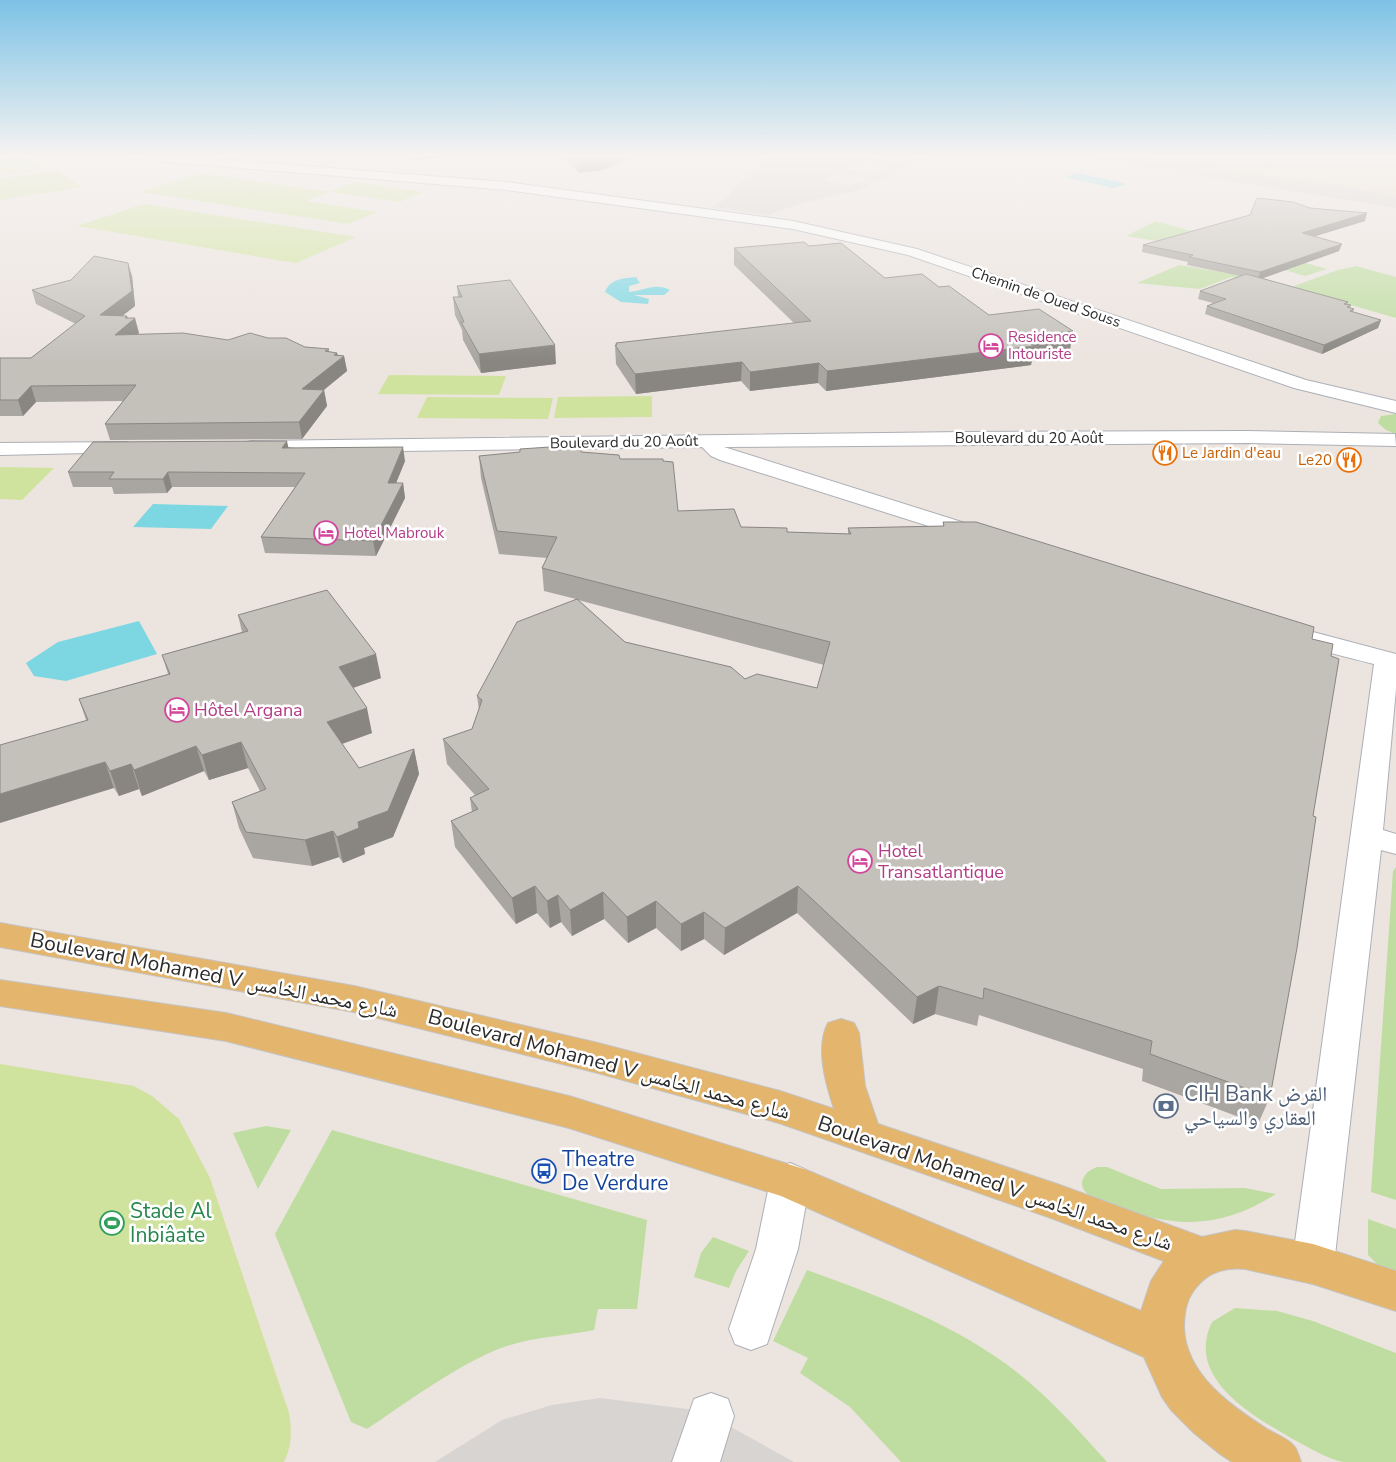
<svg xmlns="http://www.w3.org/2000/svg" width="1396" height="1462" viewBox="0 0 1396 1462" font-family="'Nunito Sans','Noto Naskh Arabic',sans-serif">
<style>
.green{fill:#bfdda1}
.sand{fill:#ede1c6}
.pitch{fill:#d0e39e}
.plaza{fill:#d8d4d2;fill-rule:evenodd}
.water{fill:#7dd7e3}
.lines{fill:none;stroke-linecap:round;stroke-linejoin:round}
.minor-casing{stroke:#acafb6;stroke-width:2}
.major-casing{stroke:#c4c4c4;stroke-width:2}
.minor{fill:#fff;fill-rule:evenodd}
.major{fill:#e3b56d;fill-rule:evenodd}
.wall{fill:#a9a5a0;fill-rule:evenodd}
.shaded-wall{fill:#898682}
.building{fill:#c4c0ba;stroke:#898682}
.labels{text-anchor:middle;stroke-width:5;stroke-linejoin:round;paint-order:stroke}
.far-street-label{font-size:15px;fill:#2b2b2b;stroke:#fff}
.far-hotel-label{font-size:15px;fill:#b23c85;stroke:#fff;text-anchor:start}
.far-food-label{font-size:15px;fill:#c56008;stroke:#fff;text-anchor:start}
.hotel-label{font-size:18px;fill:#b23c85;stroke:#fff;text-anchor:start}
.near-street-label{font-size:21px;fill:#2b2b2b;stroke:#fff}
.near-service-label{font-size:21px;fill:#4e5e75;stroke:#fff;text-anchor:start}
.near-transit-label{font-size:21px;fill:#164399;stroke:#fff;text-anchor:start}
.near-leisure-label{font-size:21px;fill:#27864d;stroke:#fff;text-anchor:start}
</style>
<rect width="100%" height="100%" fill="#ece4df"/>
<path class="green" d="M1156,221L1327,269L1305,276L1262,263L1185,246L1126,236Z
M1179,265L1215,271L1219,269L1270,283L1231,277L1200,289L1137,283Z
M1356,266L1396,277V318L1303,291L1294,286L1338,270Z
M1396,414V434L1386,430L1378,423L1381,416Z
M1396,867V1200L1371,1192L1393,871Z
M266,1126L291,1130L258,1189L233,1133Z
M332,1130L647,1220L637,1309H598L594,1330C565,1336 532,1337 504,1347C461,1362 406,1403 367,1429L351,1422L275,1234Z
M1097,1167H1107L1161,1189L1245,1188L1276,1194C1248,1211 1224,1221 1190,1222C1171,1223 1079,1208 1082,1182C1084,1174 1089,1170 1097,1167Z
M1368,1219L1396,1229V1272L1381,1268L1368,1255Z
M713,1237L749,1251L736,1271L729,1288L694,1277L701,1253Z
M807,1270C884,1298 967,1328 1030,1383C1058,1407 1083,1435 1107,1462H901L850,1407L800,1373L808,1358L773,1341Z
M1235,1308L1277,1311L1313,1321L1396,1353V1462C1379,1462 1359,1462 1343,1462C1325,1458 1306,1446 1291,1438C1251,1415 1185,1377 1212,1322Z"/>
<path class="sand" d="M1147,156H1396V196L1330,184L1237,172Z"/>
<path class="pitch" d="M24,156L43,170L10,175L0,170V160Z
M58,170L82,187L0,200V179Z
M199,173L330,192L355,182L423,192L399,202L330,192L306,201L377,212L348,224L141,192Z
M144,204L356,237L296,263L77,226Z
M389,375L506,376L499,395L378,394Z
M652,396V417L554,418L558,397Z
M427,397L553,398L548,419L417,418Z
M0,467L54,468L22,500L0,499Z
M0,1064L134,1086L152,1096L179,1119L210,1178L289,1413C292,1430 292,1446 284,1462H0Z"/>
<path class="plaza" d="M771,156H876V159L882,162L900,163L914,161L915,159L913,156H931L859,190L803,203L768,215L711,207L729,197L732,191ZM871,164L886,167L889,170L884,173L866,174L848,170L853,165ZM843,174L861,176L868,181L851,185L837,184L826,180L832,176Z
M1074,156H1148L1237,172L1330,184L1396,196V208Z
M600,1398L695,1410L711,1416L794,1462H435L502,1420L552,1405Z"/>
<path class="water" d="M1079,173L1127,184L1113,188L1065,177Z
M636,277L640,283L629,286V292C643,291 655,282 670,290L664,295H634L649,299L648,304L621,302L605,292C610,279 624,278 636,277Z
M153,504L228,506L211,529L133,527Z
M139,621L157,654L66,681L34,676L26,663L58,642Z"/>
<g class="lines">
<g class="minor-casing">
<path id="minor" d="M127,156H180L507,182L793,221L917,249L1306,380L1396,401V413L1294,388L908,255L793,229L507,190L132,159Z
M1247,431L1395,434L1396,446L1247,443L724,447L987,530L990,535L987,540L979,542L720,460L711,456L702,447L251,453L244,451L241,447L244,443L251,441L964,432Z
M126,442L133,444L136,448L133,452L0,455V443Z
M1278,620L1313,632L1396,654V689L1383,830L1396,834V854L1381,850L1334,1264L1328,1278L1313,1284L1298,1278L1292,1264L1374,664C1353,658 1276,642 1266,627L1269,622Z
M790,1163L804,1169L810,1181L798,1249L767,1344L751,1350L735,1344L729,1329L756,1249L770,1181L776,1169Z
M711,1393L728,1399L734,1416L720,1462H672L694,1399Z"/>
</g>
<g class="major-casing">
<path id="major" d="M0,923L354,986L598,1043L780,1091L834,1109C826,1084 815,1048 828,1023L841,1019L854,1023L859,1033L865,1086L878,1124L1057,1184L1202,1237L1235,1230L1245,1231L1313,1244L1396,1271V1311L1313,1284L1245,1269C1228,1267 1212,1271 1200,1283C1187,1296 1184,1310 1184,1328C1186,1375 1231,1406 1267,1429C1275,1434 1287,1438 1293,1445C1297,1448 1299,1457 1301,1462H1232L1220,1454L1194,1433L1171,1410L1162,1397L1144,1357L781,1196L569,1128L226,1041L0,1006V980L226,1013L569,1096L804,1169L1141,1311L1151,1281L1164,1261L1051,1218L779,1123L598,1073L354,1012L0,947Z"/>
</g>
<use href="#minor" class="minor"/>
<use href="#major" class="major"/>
</g>
<path class="wall" d="M562,156H634L603,170L579,173Z
M1310,208L1365,221L1314,236L1339,251L1262,278L1348,302L1347,305H1351L1350,308L1354,309L1353,312L1381,320L1378,328L1322,354L1205,314L1207,306L1213,303L1198,299L1200,291L1241,276L1187,265L1188,262L1142,252L1143,245Z
M809,246L885,278L939,287L989,315L1070,350L1033,354L1031,365L826,391L818,383L750,391L741,381L636,394L616,364L615,345H616V343L794,323L734,265V248Z
M132,276L135,306L122,316H127L128,318L139,333L137,334L228,340L268,338L305,347L329,349V352L337,353L338,355L344,356L347,371L324,390L327,406L302,439L110,440L105,424L123,401L36,402L23,416H0V358H31L76,324L36,304L32,290Z
M457,286L556,364L481,373L463,340L462,330L455,315L453,297H458Z
M288,447L405,461L396,483H403L405,498L376,556L265,553L261,537L295,487H172L167,493L114,494L112,487H73L68,472Z
M581,452L620,459L678,511L741,527L787,532L848,534V528L943,526V522L1312,639L1331,656L1313,816L1270,1097L1258,1124L1142,1081L1143,1069L979,1015L977,1026L935,1014L913,1024L797,913L724,955L704,939L681,951L656,928L628,943L604,919L572,936L561,922L550,928L537,913L516,924L455,847L451,821L472,812L470,798L475,795L447,764L443,739L472,729L479,710L477,696L576,599L544,591L542,568L547,558L499,554L481,478L479,456ZM578,600L824,665L817,688L745,679L625,642Z
M238,615L381,678L353,688L372,733L342,744L359,768L414,749L419,774L393,837L364,848L365,854L343,863L339,857L312,866L253,858L239,828L232,802L260,791L248,768L209,780L204,771L142,796L139,789L119,796L114,788L86,720L79,699L168,674L162,655L242,632Z"/>
<path class="shaded-wall" d="M412,156H465L413,160Z
M599,156H634L603,170L579,173L578,158Z
M1367,213L1365,221L1300,241L1302,233Z
M1342,244L1339,251L1258,280L1260,272Z
M128,263L132,276L135,306L104,330L100,315Z
M127,316L129,323L135,318L139,333L119,350L115,335L125,318Z
M1381,320L1378,328L1322,354L1324,345Z
M1073,331L1070,350L1033,354L1031,365L826,391L827,371L1022,337Z
M555,345L556,364L481,373L479,354Z
M337,353L339,361L344,356L347,371L305,405L302,389Z
M742,362L741,381L636,394L635,374Z
M819,363L818,383L750,391V372Z
M31,386L36,402L23,416L18,400Z
M324,390L327,406L302,439L299,422Z
M287,441L290,455L282,448Z
M403,447L405,461L390,498L388,483Z
M168,472L172,487L167,493L163,479Z
M403,483L405,498L376,556L373,541Z
M376,654L381,678L344,691L339,667Z
M367,708L372,733L333,747L327,722Z
M241,742L248,768L209,780L202,755Z
M196,746L204,771L142,796L134,770Z
M414,749L419,774L393,837L364,848L365,854L343,863L337,837L358,822Z
M105,762L114,788L0,823V794Z
M131,764L139,789L119,796L110,771Z
M333,831L339,857L312,866L305,840Z
M535,886L537,913L516,924L512,898Z
M798,886L797,913L724,955L725,928Z
M603,892L604,919L572,936L570,910Z
M558,895L561,922L550,928L547,901Z
M656,901V928L628,943L627,917Z
M704,912V939L681,951V924Z
M939,986L935,1014L913,1024L917,997Z"/>
<path class="building" d="M576,156H599L578,158Z
M1257,198L1293,202L1310,208L1367,213L1302,233L1342,244L1260,272L1189,257L1193,255L1143,245L1250,215Z
M804,242L809,246L841,243L885,278L922,274L939,287L949,286L989,315L1039,309L1073,331L1022,337L1034,346L827,371L819,363L750,372L742,362L635,374L615,345H617L616,343L811,321L734,248Z
M94,256L128,263L132,291L100,315L127,316L125,318H135L115,335L183,333L228,340L250,333L268,338H286L305,347L329,349L325,351L337,353L334,355L344,356L302,389L324,390L299,422L105,424L136,385L31,386L18,400H0V358H31L85,316L32,290L71,280Z
M1246,274L1348,302L1344,304L1351,305L1347,307L1354,309L1350,311L1381,320L1324,345L1207,306L1226,299L1200,291Z
M510,280L555,345L479,354L461,322H464L453,297H462L457,286Z
M287,441L282,448L403,447L388,483H403L373,541L261,537L305,473L168,472L163,479H109L114,472H68L93,442Z
M580,445L581,452L619,455L620,459H663V461L673,462L678,511L734,509L741,527L787,528V532L851,534L848,528L944,526L943,522H976L1314,627L1312,639L1333,644L1331,656L1339,659L1313,816L1316,817L1297,948L1270,1097L1150,1054L1152,1041L984,988L983,999L939,986L917,997L798,886L725,928L704,912L681,924L656,901L627,917L603,892L570,910L558,895L547,901L535,886L512,898L451,821L478,809L470,798L489,789L443,739L472,729L482,700L477,696L517,622L577,599L625,642L731,667L745,679L757,674L817,688L830,642L542,568L557,537L497,531L479,456L520,452V449Z
M327,590L376,654L339,667L367,708L327,722L359,768L414,749L388,811L358,822L359,828L337,837L333,831L305,840L246,832L232,802L266,789L241,742L202,755L196,746L134,770L131,764L110,771L105,762L0,794V745L88,720L79,699L170,674L162,655L248,631L238,615Z"/>
<linearGradient id="sky" x2="0" y2="1"><stop stop-color="#7dc2e6"/><stop offset="0.43" stop-color="#f6f3f1"/><stop offset="1" stop-color="#f6f3f1" stop-opacity="0"/></linearGradient>
<rect width="1396" height="361" fill="url(#sky)"/>
<defs>
<g id="hotel-ring" transform="scale(1.25)"><circle r="9.5" fill="#fff" stroke="#d1479c" stroke-width="1.5"/><path d="M-6-4.5h1.5V1H6V5H4.5V3h-9V5H-6ZM-4 0a1.8 1.8 0 1 1 3.6 0ZM.5 0V-2.5h3Q6-2.5 6 0Z" fill="#d1479c"/></g>
<g id="restaurant-ring" transform="scale(1.25)"><circle r="9.5" fill="#fff" stroke="#e8710a" stroke-width="1.5"/><path d="M-5-6h1v4h1v-4h1v4h1v-4h1v5L-1.5 .5V6h-2V.5L-5-1ZM5-6V6H3V1.5H1.5Q1.5-4 5-6Z" fill="#e8710a"/></g>
<g id="bank-ring" transform="scale(1.25)"><circle r="9.5" fill="#fff" stroke="#5c6f8a" stroke-width="1.5"/><path d="M-6-4H6V4H-6ZM0-2.3a2.3 2.3 0 1 0 0 4.6a2.3 2.3 0 1 0 0-4.6Z" fill="#5c6f8a"/></g>
<g id="bus-ring" transform="scale(1.25)"><circle r="9.5" fill="#fff" stroke="#1a4fb4" stroke-width="1.5"/><path d="M-5-6H5V4H4V6H2V4H-2V6H-4V4H-5ZM-3.5-4V0h7V-4ZM-3.5 1.2v1.5H-2V1.2ZM2 1.2v1.5H3.5V1.2Z" fill="#1a4fb4"/></g>
<g id="stadium-ring" transform="scale(1.25)"><circle r="9.5" fill="#fff" stroke="#2e9e5b" stroke-width="1.5"/><path d="M0-5a6.5 5 0 1 0 0 10a6.5 5 0 1 0 0-10ZM-3.5-1.8h7v3.6h-7Z" fill="#2e9e5b"/></g>
</defs>
<g fill-rule="evenodd">
<use href="#hotel-ring" x="991" y="346"/>
<use href="#restaurant-ring" x="1165" y="453"/>
<use href="#restaurant-ring" x="1349" y="460"/>
<use href="#hotel-ring" x="326" y="533"/>
<use href="#hotel-ring" x="177" y="710"/>
<use href="#hotel-ring" x="860" y="861"/>
<use href="#bank-ring" x="1166" y="1106"/>
<use href="#bus-ring" x="544" y="1171"/>
<use href="#stadium-ring" x="112" y="1223"/>
</g>
<g class="labels">
<g class="far-street-label">
<text transform="translate(1046 297) rotate(19)" y="5">Chemin de Oued Souss</text>
<text x="1029" y="443">Boulevard du 20 Août</text>
<text transform="translate(624 442) rotate(-1)" y="5">Boulevard du 20 Août</text>
</g>
<g class="far-hotel-label">
<text x="1008" y="342">Residence<tspan x="1008" dy="17">Intouriste</tspan></text>
<text x="344" y="538">Hotel Mabrouk</text>
</g>
<g class="far-food-label">
<text x="1182" y="458">Le Jardin d'eau</text>
<text x="1332" y="465" text-anchor="end">Le20</text>
</g>
<g class="hotel-label">
<text x="194" y="716">Hôtel Argana</text>
<text x="878" y="857">Hotel<tspan x="878" dy="21">Transatlantique</tspan></text>
</g>
<g class="near-street-label">
<text transform="translate(214 975) rotate(11)" y="7">Boulevard Mohamed V شارع محمد الخامس</text>
<text transform="translate(609 1064) rotate(15)" y="7">Boulevard Mohamed V شارع محمد الخامس</text>
<text transform="translate(995 1183) rotate(19)" y="7">Boulevard Mohamed V شارع محمد الخامس</text>
</g>
<g class="near-service-label">
<text x="1184" y="1101">CIH Bank القرض<tspan x="1184" dy="24">العقاري والسياحي</tspan></text>
</g>
<g class="near-transit-label">
<text x="562" y="1166">Theatre<tspan x="562" dy="24">De Verdure</tspan></text>
</g>
<g class="near-leisure-label">
<text x="130" y="1218">Stade Al<tspan x="130" dy="24">Inbiâate</tspan></text>
</g>
</g>
</svg>
